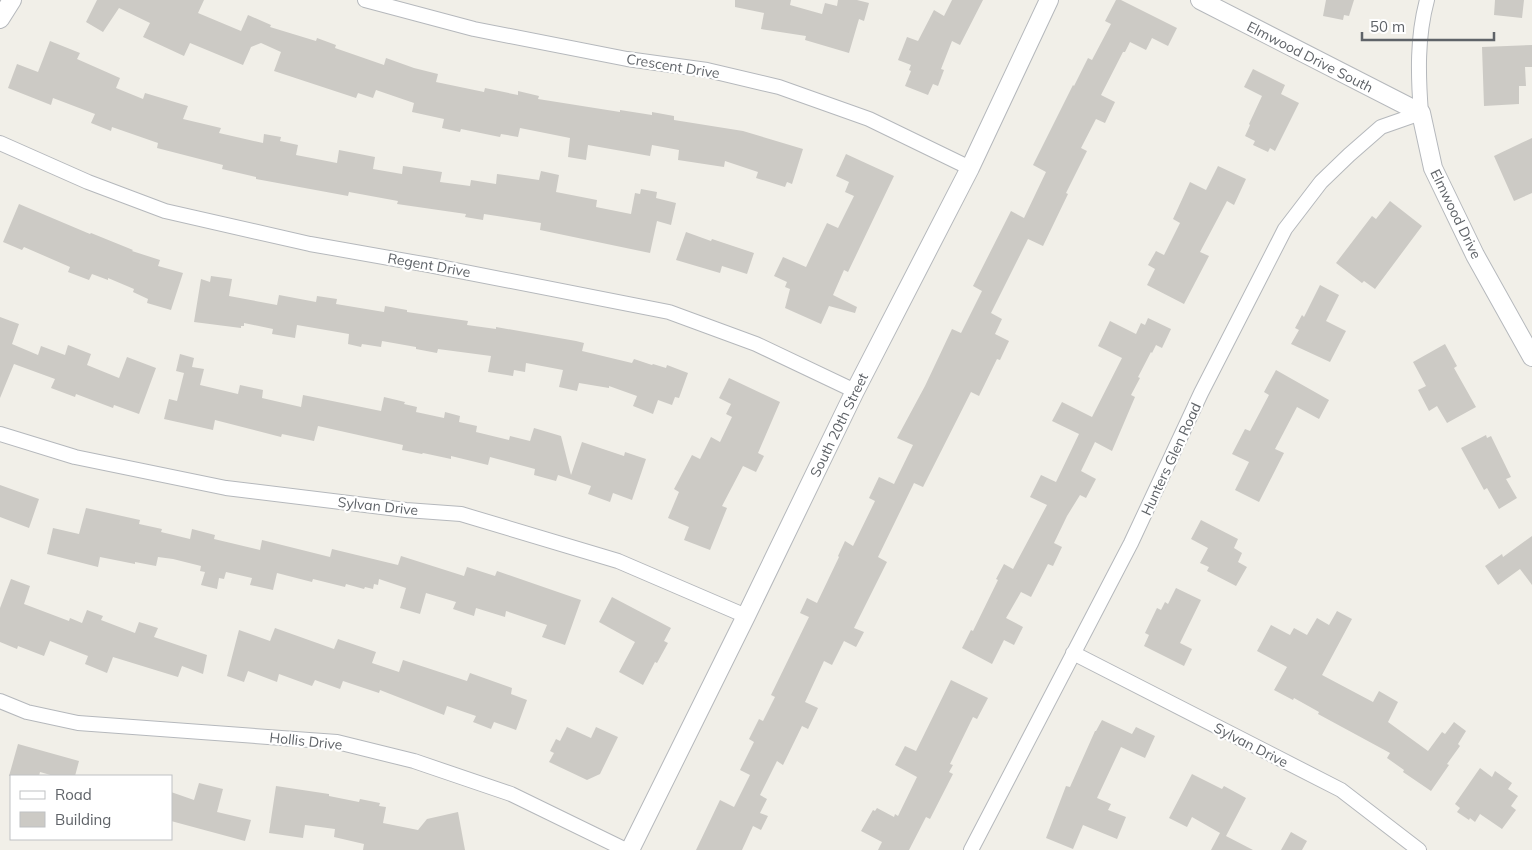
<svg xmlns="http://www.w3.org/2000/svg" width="1532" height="850" viewBox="0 0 1532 850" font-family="Mulish,sans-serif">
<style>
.building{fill:#cccac5}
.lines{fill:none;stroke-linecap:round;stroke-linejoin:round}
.minor-casing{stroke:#b5b8bc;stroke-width:16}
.tertiary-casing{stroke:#b5b8bc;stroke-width:20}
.minor{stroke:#fff;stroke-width:14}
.tertiary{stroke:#fff;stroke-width:18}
.labels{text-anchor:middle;stroke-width:4.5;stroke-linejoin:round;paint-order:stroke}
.street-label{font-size:14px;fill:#5f6368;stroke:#fff}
</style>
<rect width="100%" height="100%" fill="#f1efe8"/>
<path class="building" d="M97,0H204L198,13L241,31L248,15L271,25L270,27L316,41L317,38L336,45L335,48L384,65L386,58L414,68L438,74L436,82L484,92L485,88L518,95V91L539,96L538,99L620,112V110L652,115V112L674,116V120L743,131L803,149L792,184L787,182L785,187L756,178L758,172L725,161L724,167L678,160L679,150L652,145L650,156L588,145L586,160L568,157L570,138L520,128L518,137L501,134L500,137L461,129L460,132L442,128L444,119L412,112L414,103L376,90L373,98L358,93L356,98L274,71L281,52L261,43L251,47L243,65L190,43L184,56L143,37L150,23L119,8L103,32L86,22Z
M735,0H791L790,5L822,14L825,3L837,6L838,0H857L869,3L864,21L859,19L849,53L805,40L806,36L761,29L764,13L735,7Z
M952,0H983L960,45L952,41L941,69L944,70L938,86L933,84L928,95L905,86L911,71L909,70L911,65L898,60L907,37L918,41L934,10L944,16Z
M1116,0H1121L1177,28L1168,46L1152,38L1146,50L1130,42L1125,52H1123L1101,95L1115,102L1105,123L1096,119L1081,148L1087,151L1066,193L1068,194L1043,246L1028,239L991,313L1002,319L995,334L1009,341L1000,360L997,359L979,396L971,392L923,487L914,483L878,557L887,562L854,628L864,632L856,647L844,641L832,665L824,661L805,702L818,708L808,729L802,726L783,765L777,761L760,795L767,799L760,813L768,816L761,830L753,826L742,850H696L720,800L734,807L750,775L740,770L754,742L749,739L759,719L763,721L775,697L771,695L809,617L800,613L807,598L817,603L839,557L838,556L845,541L853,546L875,501L869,498L879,477L894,484L913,445L897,438L925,386L952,329L961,333L982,291L973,286L1011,211L1024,218L1046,172L1033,165L1073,85L1074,86L1088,58L1092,60L1111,24L1105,21Z
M1326,0H1354L1349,16L1344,15L1343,20L1323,16Z
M1495,0H1524L1522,18L1494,15Z
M50,41L80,53L77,59L120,78L116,88L143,99L145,93L188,106L183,119L221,128L219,133L263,143L264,134L281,137L280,141L298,145L296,155L337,163L339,150L375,157L373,169L402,174L403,166L442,172L440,182L470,186L471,180L496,184L497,174L539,180L541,171L559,175L556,192L597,200L596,207L631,214L635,193L640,194L641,189L657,192L656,198L676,203L671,225L657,221L650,253L540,230L541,223L484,214L483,220L465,217L466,214L397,204L398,201L349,192L348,196L256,179V177L222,169L223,165L157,148L158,143L112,127L111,131L91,123L95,114L53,98L51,105L8,88L17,64L38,72Z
M1532,45V67H1525L1526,86H1519V104L1484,106L1482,47Z
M1253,69L1285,85L1281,94L1299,103L1275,151L1270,148L1268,152L1253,145L1255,141L1245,136L1250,125L1249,124L1262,96L1244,87Z
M1532,138V193L1514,201L1494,156Z
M846,154L894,176L848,272L844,270L833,295L857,307L855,313L829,306L821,324L785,308L790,289L785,287L787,282L774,276L783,257L806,267L827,223L838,228L854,196L845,192L849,182L836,176Z
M1218,166L1246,179L1234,205L1227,201L1200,252L1209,256L1184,304L1147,285L1155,269L1148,265L1156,251L1164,255L1180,223L1173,219L1190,182L1206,190Z
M1390,201L1422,226L1375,289L1364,281L1362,283L1336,263L1372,216L1376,219Z
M19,204L90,234L91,233L133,250L132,251L160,260L158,266L183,273L171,310L147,303L148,299L133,292L134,289L108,278V280L92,274L89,280L68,272L70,267L24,247L22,250L3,242Z
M686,232L711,241L712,239L754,253L747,274L722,266L720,273L676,260Z
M211,276L232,279L229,296L277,305L279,295L316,302L317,296L337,299L336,304L384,312L385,306L407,310V312L468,321L467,325L496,329V327L576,341L584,343L582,351L632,363L634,359L652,365L653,364L666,368L667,365L688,373L679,398L675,397L672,405L658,400L653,414L633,406L637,396L609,386V388L579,383L577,391L559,387L563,370L526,363L525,372L514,370L513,376L488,372L491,356L438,349L437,353L416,349V347L382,341L381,347L362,344L361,347L348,344L349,334L297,325L295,338L272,334L273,329L244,323V326H241V328L194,322L201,279L210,282Z
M1320,285L1339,295L1326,321L1346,331L1330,362L1291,344L1299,330L1295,328L1302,315L1304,317Z
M0,317L19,324L12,344L38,355L41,346L65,355L68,345L91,354L87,365L119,378L127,357L156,368L139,414L114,405L113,408L76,394L75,397L51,388L55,379L14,364L0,398Z
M1148,318L1171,329L1162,348L1156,345L1152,353L1151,352L1138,377L1140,378L1131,395L1135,397L1112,451L1095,442L1081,471L1096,479L1086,498L1080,495L1067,516L1054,543L1062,547L1053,566L1048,564L1031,597L1021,592L1006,618L1023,627L1014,645L1004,640L992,664L962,648L971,630L973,631L998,580L996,579L1004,564L1013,569L1047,505L1030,497L1041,475L1056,482L1079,434L1052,421L1062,402L1092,417L1122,358L1098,346L1110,321L1136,334L1141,323L1145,325Z
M1445,344L1457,366L1454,368L1476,407L1447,423L1437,406L1429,411L1418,390L1426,386L1413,362Z
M180,354L194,358L192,367L204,369L200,385L238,394L240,385L263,390L262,398L301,407L303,395L381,411L384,397L405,402L404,404L417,407L416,412L444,418L445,412L460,416L459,422L477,426L476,432L509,440L510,436L530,441L534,428L561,436L571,475L582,442L624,456L625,452L646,459L632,500L613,493L610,502L588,494L591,486L558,475L556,481L534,475L535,469L490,457L488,465L451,456V459L423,453L422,454L402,450L403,445L318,426L314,441L282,434L281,437L215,420L213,430L164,419L169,399L177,401L184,373L176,371Z
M1276,370L1329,400L1319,419L1297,407L1275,449L1284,453L1259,502L1235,490L1249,462L1232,454L1245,429L1250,431L1269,395L1264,392Z
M729,378L780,402L758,453L764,456L756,472L743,466L722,506L727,508L710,550L684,540L689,527L668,518L679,492L674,489L692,455L700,459L711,437L720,442L732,417L726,414L731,404L719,398Z
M1486,435L1487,438L1491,436L1511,477L1506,479L1517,498L1499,509L1487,488L1484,490L1461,448Z
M0,485L39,499L29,528L0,517Z
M86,508L140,520L139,524L162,529L161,532L190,539L192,529L215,535L214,539L260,550L262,540L330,557L332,549L398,565L401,556L464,576L467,567L495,576L497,571L581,600L565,645L542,637L547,625L506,611L505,617L476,608L474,616L453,609L456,602L426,593L420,614L400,608L406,588L379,579L378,585L374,584L373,589L365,587L364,589L346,584L345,587L313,579L312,582L277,573L273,590L250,585L252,578L226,572L224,579L219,578L217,589L201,585L205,572L200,571L201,566L173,559L158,557L156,566L135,562V564L100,557L98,567L47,554L53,528L79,534Z
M1201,520L1238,539L1234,548L1242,553L1238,562L1247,567L1236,586L1207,571L1209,567L1200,563L1208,548L1191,539Z
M1532,536V585L1520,569L1498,585L1485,566L1502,554L1503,557Z
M11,579L30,586L24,604L69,621L70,618L82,623L87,610L103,616L101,620L135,633L139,622L158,628L154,637L207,655L203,674L182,666L178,677L113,657L107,673L85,664L88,656L50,641L44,656L18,646L17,649L0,642V608Z
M1176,588L1201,600L1180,643L1192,649L1184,666L1144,646L1149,635L1145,633L1157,608L1161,610L1165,602L1168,604Z
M612,597L671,628L664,641L668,643L657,663L655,662L643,685L619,672L635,642L599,622Z
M1337,611L1352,619L1322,675L1373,702L1379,691L1398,702L1388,722L1428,751L1442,732L1445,734L1454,722L1466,731L1458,744L1460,746L1447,764L1449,765L1431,791L1403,772L1404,770L1387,758L1390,753L1318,714L1319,712L1294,698L1293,700L1274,690L1287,667L1257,651L1271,625L1290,635L1294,628L1307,635L1317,618L1329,625Z
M275,628L334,649L338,639L376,652L372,663L399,672L403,660L467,681L470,673L512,688L511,694L527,700L516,730L494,722L491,729L473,722L476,716L447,706L444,715L380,690L379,693L343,681L340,689L315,680L312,686L279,674L277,682L248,671L244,682L227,676L239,630L270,641Z
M951,680L988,698L977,719L973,717L950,764L953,765L949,772L953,774L930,819L926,817L909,850H878L882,842L861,831L873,810L875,811L877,808L894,817L895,814L898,816L917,777L895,765L905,746L916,751Z
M1102,720L1132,734L1136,727L1155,736L1145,758L1121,747L1097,798L1111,804L1108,810L1126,817L1117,839L1083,825L1073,849L1046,838L1066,786L1070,787L1095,731H1096Z
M567,727L591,738L596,727L618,737L600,774L587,780L549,762L554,753L550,751L556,739L560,741Z
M18,744L79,761L75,776H54L40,772L39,776H9Z
M1480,768L1492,777L1495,771L1512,783L1508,789L1518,796L1511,806L1516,810L1502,829L1480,814L1475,822L1470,818L1469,820L1457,812L1460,808L1455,804Z
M1192,774L1222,789L1224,786L1246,798L1226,836L1253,850H1211L1220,833L1192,817L1187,827L1169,818Z
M199,783L223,789L217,812L251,820L245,841L171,821V792L194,800Z
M276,786L329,794V796L359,802L360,799L380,803L379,806L386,807L383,823L418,830L427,819L458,812L465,850H363L364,844L334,837L335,829L305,825L303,838L269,833Z
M1291,832L1307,841L1302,850H1281Z"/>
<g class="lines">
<g class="minor-casing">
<path id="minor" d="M365,0L474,29L627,59L707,70L779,87L869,119L970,168
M0,143L88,182L165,211L310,244L429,265L669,312L756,344L855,391
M0,434L75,457L226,488L406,510L461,514L618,561L746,616
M1073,653L1341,790L1419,850
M0,701L27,712L78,723L337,742L414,761L511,794L626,850
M971,850L1131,543L1201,393L1285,229L1321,182L1349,155L1381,127L1421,113C1418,75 1417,37 1427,0"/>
</g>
<g class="tertiary-casing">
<path id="tertiary" d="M1200,0L1421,113L1433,168L1475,255L1532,357
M0,19L12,0
M630,850L746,616L855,391L970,168L1049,0"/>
</g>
<use href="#minor" class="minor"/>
<use href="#tertiary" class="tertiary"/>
</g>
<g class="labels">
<g class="street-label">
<text transform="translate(1310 57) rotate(27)" y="5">Elmwood Drive South</text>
<text transform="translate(673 66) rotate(9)" y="5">Crescent Drive</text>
<text transform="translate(1456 214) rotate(64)" y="5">Elmwood Drive</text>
<text transform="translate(429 265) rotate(10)" y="5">Regent Drive</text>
<text transform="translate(839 425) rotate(-64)" y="5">South 20th Street</text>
<text transform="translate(1171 459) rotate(-65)" y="5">Hunters Glen Road</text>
<text transform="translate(378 506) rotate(6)" y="5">Sylvan Drive</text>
<text transform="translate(306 741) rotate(6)" y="5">Hollis Drive</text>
<text transform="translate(1251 745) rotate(27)" y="5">Sylvan Drive</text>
</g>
</g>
<rect x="10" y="775" width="162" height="65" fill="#ffffff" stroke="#bfc1c3"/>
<rect x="20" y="791" width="25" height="8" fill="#ffffff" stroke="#bfc1c3"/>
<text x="55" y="800" font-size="15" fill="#5f6368">Road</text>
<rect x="20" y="812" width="25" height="15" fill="#cccac5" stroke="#bfc1c3"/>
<text x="55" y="825" font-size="15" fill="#5f6368">Building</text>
<path d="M1362 32v8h132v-8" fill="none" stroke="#5f6368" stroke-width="2.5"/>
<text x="1370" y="32" font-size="15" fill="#5f6368" stroke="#ffffff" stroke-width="4" paint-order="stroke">50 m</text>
</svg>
